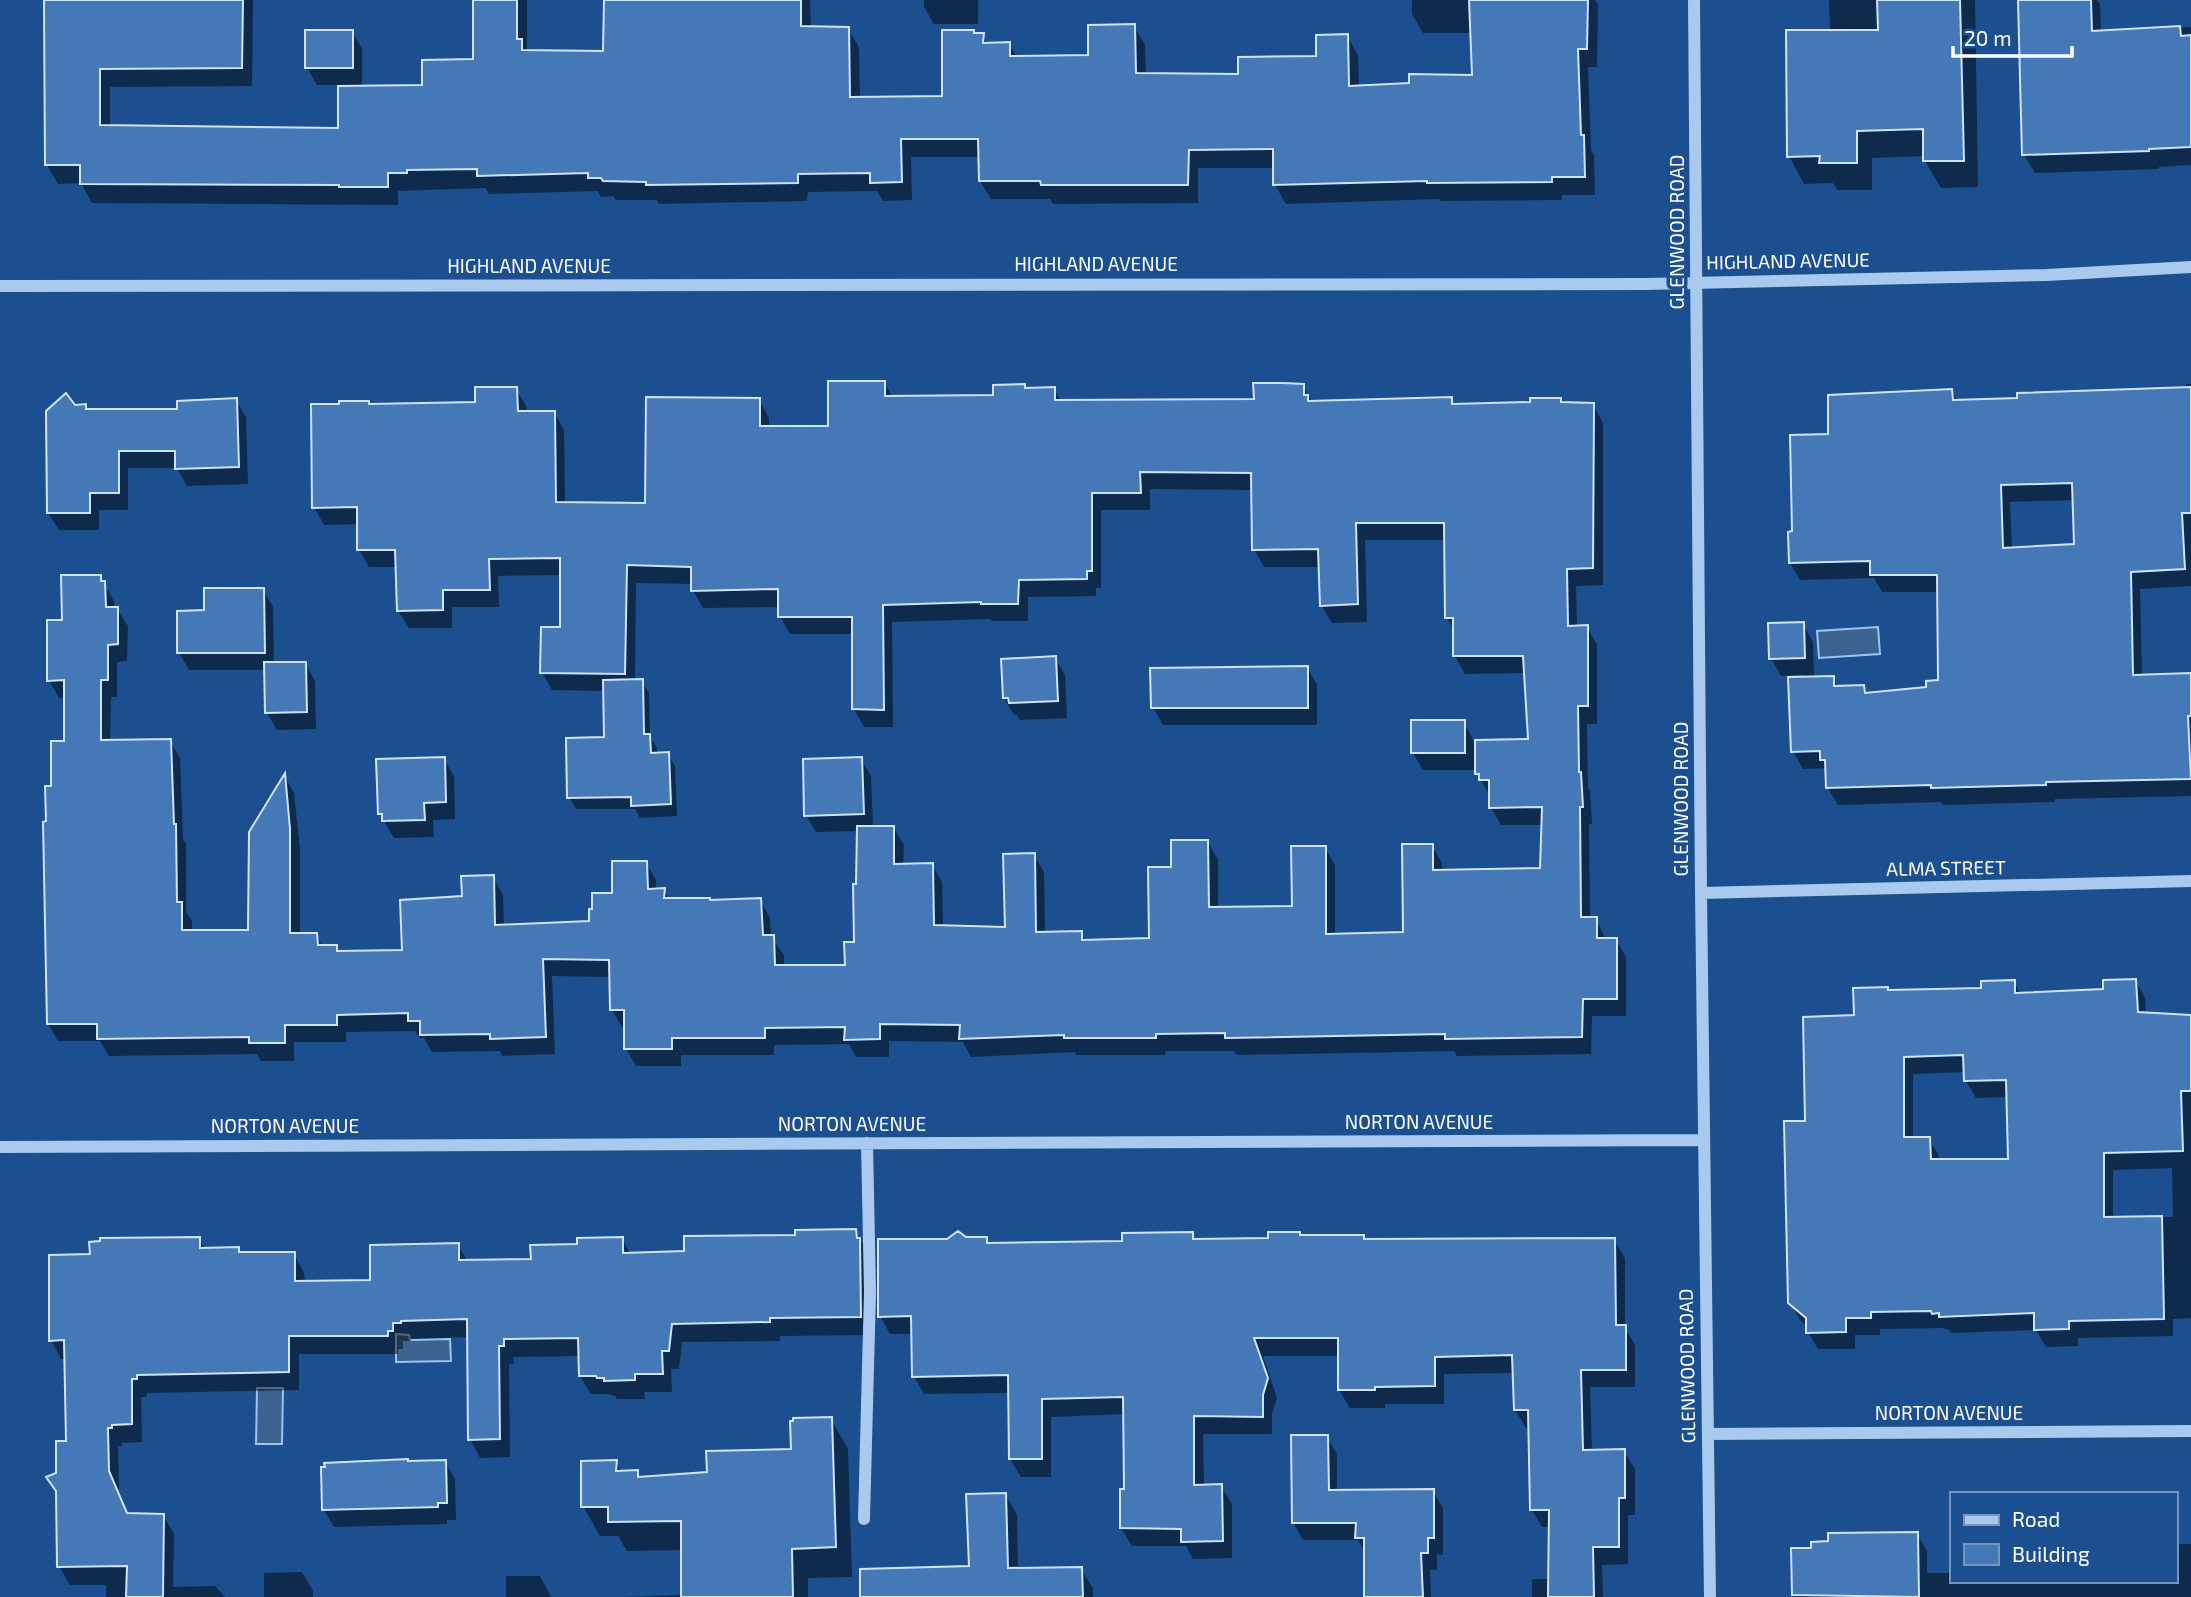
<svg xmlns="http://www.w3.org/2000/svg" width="2191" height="1597" viewBox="0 0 2191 1597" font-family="'Exo 2',sans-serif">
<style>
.water{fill:#3c6290;stroke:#9cc4f0;stroke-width:2}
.shadow{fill:#0007;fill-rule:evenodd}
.building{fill:#4478b7;stroke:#cfe3fa;stroke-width:2;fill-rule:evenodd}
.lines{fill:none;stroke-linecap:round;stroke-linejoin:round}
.minor{stroke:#a9c9ee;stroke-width:12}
.labels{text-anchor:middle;stroke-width:7;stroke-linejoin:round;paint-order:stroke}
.street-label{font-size:19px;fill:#fff;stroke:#1b4f8f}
</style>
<rect width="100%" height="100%" fill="#1b4f8f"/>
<path class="water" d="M1878,627L1880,654L1819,658L1817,631Z
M396,1334L409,1335L410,1340L450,1339L451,1361L396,1362Z
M257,1388H283L282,1444H256Z"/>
<path class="shadow" d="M46,0H253L252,86L110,87V127L340,129V85H317L307,68L352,31L362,49V88L423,87L475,60L474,0H527V52H605V0H810L811,28L848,29L859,47L860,99L944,98L975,35H983L988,45L1009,44L1017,57H1090L1134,26L1145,45L1146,75L1239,76L1318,57L1347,36L1358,55L1359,87L1411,85L1474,76L1472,33H1423L1412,14V0H1595L1598,4L1597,67H1588L1591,150L1594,155L1595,195H1562V200L1440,201L1439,199L1286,204L1275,185V168H1198V203L1053,204L1050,199H991L980,181V157H911L912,200L883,201L877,191L808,192L807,201L659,204L657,200H616L613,196L601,197L598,191L489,194L486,188L398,191V205L92,203L81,183L58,184L47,165Z
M924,0H978V24H934L924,7Z
M1829,0H1975L1978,187L1941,188L1925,161V156L1872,158V190H1837L1833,183L1804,184L1789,156L1830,32Z
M2020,0H2097L2100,4L2101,33L2191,27V165L2159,167V169L2035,173L2024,155Z
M884,382L893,398L995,397L1024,386L1026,389H1054L1061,401H1255L1303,386L1313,403L1451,399L1455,406L1532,404L1560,399L1562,404L1593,405L1603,423V585L1576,586L1577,627H1587L1597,645V724H1587L1588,788L1590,791L1592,824H1589L1590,919H1596L1606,940H1616L1626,957V1016H1592L1591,1054L1457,1056L1454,1051L1237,1055L1234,1051H1165V1055H1076L1075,1052L971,1057L963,1042L889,1041V1057H856L849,1044L774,1045V1055H681V1066H636L626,1048V1027H622L612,1010L611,977L552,976L555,1054L502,1056L500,1051L432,1052L424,1038H420L415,1031L346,1032V1042H294V1061H261L257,1054L109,1056L100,1041H58L48,1024V823L53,788L65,743V698H59L49,680L64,622L100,577L114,601V609H117L128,626L127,661L117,662V697H111L110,742L170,741L180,758L183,839L186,844V912L192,921V932L250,931L285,777L294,793L300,848V935H316L323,947H336L339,953L404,952L463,897L493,877L503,895L504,926L590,923L613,895L646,863L656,880V890H664L669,900L710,902L760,900L770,918L771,937L784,955V967L846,966L856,944L858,831L816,832L806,815L861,759L871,776L873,827H893L904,845L903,865H932L942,882L943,927L1006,928L1034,855L1044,872L1045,934L1081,933L1086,942L1151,939L1173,869L1207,841L1218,859V909L1294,908L1325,848L1335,865V936L1405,934L1432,846L1442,863V872L1542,870L1543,825H1501L1491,808V797L1477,774V770H1423L1413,753L1464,722L1474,742L1530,741L1526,673L1465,674L1455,656V631L1447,618L1446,540H1365L1367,622L1332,623L1321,605L1320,567H1264L1254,549L1253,490L1150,489V510H1101V588H1096V596L1028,597V621H992L990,619L892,622L893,727H864L854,709V634H790L780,616V607L703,608L693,590V584L636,583L635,681H642L649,693L650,737L657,748V754H668L675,766L677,816L640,818L635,809H576L569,797L606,739L605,691L552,690L542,672L561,629V575L498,576L499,607H452V628H409L398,611L397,567H369L359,549V524L324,525L314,507L368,402L370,406L477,403L516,389L526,406L527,413L554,412L564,430L565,504L647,505L759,400L769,418V427H830Z
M2186,384H2191V586L2140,589L2142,676L2191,674V796L2055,799V802L1943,805L1941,802L1838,805L1828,788L1827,768L1803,769L1793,751L1804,675L1781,676L1771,658L1803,624L1813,642L1814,678H1833L1838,687H1863L1868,694L1928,688L1940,682L1939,592H1882L1874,578L1800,580L1790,563L1793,533L1830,436L1951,391L1958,402L2186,389ZM2074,500L2076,546L2012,549L2010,502Z
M236,400L246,417L248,484L187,486L177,468H128V510H99V530H59L48,513L74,407L85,406L88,411L179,410Z
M263,590L273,607L274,664L305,663L315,681L316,729L277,730L267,713L266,670H189L179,653L206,612Z
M1055,658L1065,675L1067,718L1020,720L1017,715H1014L1004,698Z
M1307,667L1317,685V725H1163L1153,707Z
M444,759L454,776L455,819L433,820L434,837L394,838L380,814Z
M2135,980L2145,998L2146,1014L2191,1016V1318L2173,1319V1336L2078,1338V1346L2046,1347L2036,1330L1951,1333L1949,1330L1942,1328L1880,1329V1335H1855V1349H1818L1808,1332V1327L1800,1320L1790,1302L1807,1123L1856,1016L1888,992L1983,989L2014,982L2021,994L2105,991ZM1965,1072L1966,1081L1976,1098L2008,1097L2010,1161H1939V1156L1929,1139H1913V1074ZM2172,1168L2173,1217L2113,1219V1170Z
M855,1231L866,1249L870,1335L780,1336V1341L682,1342L679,1369H671L672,1392H644L645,1399H617L615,1396L608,1394H591L580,1376V1356L513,1357L514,1364H509L510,1457L480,1458L470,1439L469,1337L411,1339V1341H403V1349H398V1354H299V1390L147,1393V1397H141L142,1442L122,1443V1446H118L119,1491L129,1515H163L174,1534L173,1587L215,1586L225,1597H106V1585H70L59,1566L58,1494L48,1478L57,1474L68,1443L66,1359H61L51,1340L91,1256L199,1239L205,1249H238L241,1254H294L304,1273L305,1282L372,1281L458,1245L467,1261L533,1260L578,1246L622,1239L631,1254L686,1253L797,1236Z
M1192,1234L1196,1241L1363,1237L1365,1241L1614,1240L1625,1258V1328L1635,1345V1387H1590L1592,1451H1624L1635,1469V1515H1628V1564L1602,1565L1603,1597H1532V1579H1550V1527H1542L1531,1509L1530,1428H1526L1515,1410V1373L1444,1374V1404H1385V1408H1350L1339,1390V1356H1263L1277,1398L1272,1414V1434H1203L1204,1486H1221L1232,1504V1558L1193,1559L1186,1546H1132L1121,1528L1125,1490V1414L1051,1417V1477H1021L1010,1459V1393L924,1394L914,1376L913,1334H890L880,1316L966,1239H986L990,1245L1124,1243Z
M831,1419L848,1449L852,1577L808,1578V1597H623L682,1595L683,1550L627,1551L618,1536H600L583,1506L616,1462L621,1472H637L641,1479L708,1474L793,1451Z
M1327,1437L1337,1454V1492L1433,1491L1443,1508V1555L1437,1554V1570H1430L1431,1597H1366V1553L1358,1540H1303L1293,1522Z
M445,1462L455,1479L456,1520H447V1524L334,1527L324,1510L408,1463Z
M1005,1494L1017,1515L1018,1570L1081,1568L1093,1589V1597H862L971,1568Z
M1917,1534L1927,1551V1573H1951V1581H2175V1544H2191V1597H1795L1793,1595L1813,1550Z
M302,1572L313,1591V1597H264V1573Z
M506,1576H540L551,1597H506Z"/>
<path class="building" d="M44,0H243L242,68L100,69V125L338,128V86L422,85V60L473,59V0H517V39H522V50L603,51L604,0H801V26L849,27L850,97L942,96V30H974V33H984L983,43L1010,42V56L1088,55V25L1135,24L1136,73L1238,74V57L1316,56V35L1348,34L1349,86L1409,83V74L1472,75L1469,0H1588L1587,49H1578L1581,135H1584L1585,177H1552V182L1427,183V181L1273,185V149L1189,150L1188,185H1041L1040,181H979L978,139H901L902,182L870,183V173L798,174V183L646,185V182L603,181L601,178H588V173L477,176V169L407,170V173H388V187H339V185L80,184V165H45Z
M1877,0H1960L1964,161H1923V129L1857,131V163H1819L1820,156L1787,157L1786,30H1878Z
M2018,0H2091L2092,31L2180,26L2181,36L2191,35V147L2149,149V151L2022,155Z
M305,30H353V68H305Z
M828,381H885V396L993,395V385L1025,384V388L1055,387V400L1254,399L1253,383H1283L1304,384V395H1308V401L1452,397V404L1530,402V398H1561V402L1594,403L1593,568L1567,569L1568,626L1588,625V706H1578L1579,772H1581L1583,807H1580L1581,917H1597V938H1617V999H1583L1582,1037L1445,1039V1034L1225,1038V1033L1156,1034V1038H1064V1035L959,1039L960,1025L880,1024V1039L844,1040L845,1027L765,1028V1038H672V1049H624V1010H610L609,960L543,959L546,1037L490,1039V1034L420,1035V1021H408V1013L337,1015V1025H285V1043H249V1037L97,1039V1024H47L43,822L46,821L45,786H51V741H64V680L47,681V620H62L61,575H101V581H105L106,607H118V644L108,645V680H101V740L171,739L174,824H176L177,902H182V930H248L249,832L285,773L290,829V933H317L318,945H337V951L402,950L400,900L462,896L461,876L494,875L495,925L589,921V909H592V893H612V861H647L648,889L665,888L664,898H710V900L761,898L763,935H774L775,965H845L844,942H854L853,884H856L857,826H894V864L933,863L934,925L1005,927L1003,854L1035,853L1036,932L1082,931V940L1149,938L1148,867H1171V840H1208L1209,907L1292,906L1291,846H1326V934L1403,932L1402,844H1433V870L1540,868L1542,807L1489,808V780H1479V774H1475V740L1528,739L1523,656H1453V618H1445L1444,523H1356L1358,604L1320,606L1318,549L1252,550L1251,473L1140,472L1141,493H1092V571H1087V579L1019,580L1018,604H981V602L883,605L884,710L852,709V617H778V589L691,591V567L627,565L625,674L540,673L541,627H560V558L489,559L490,590H443V610L397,611L395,550H357V507L312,508L311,404H339V401H369V404L475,402V387H517L518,411H555L556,502L645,503L646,397L760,398V426H828Z
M2191,387V513H2182L2185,569L2131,572L2133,675L2191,673V716H2188L2191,779L2046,782V785L1931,788V785L1826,788L1825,760H1820V751L1791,752L1788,677L1834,676V686L1864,685L1865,693L1926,687V681L1938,680L1937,575H1870V561L1789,563L1788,532L1792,531L1790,435L1828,434V395L1952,389L1953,400L2017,398V393ZM2072,483L2074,544L2003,548L2001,485Z
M66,393L75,405L86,404V409H177V401L237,398L239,467L175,469V451H119V493H90V513H47L46,411Z
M204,588H264L265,653H177V611L204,610Z
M1804,622L1805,658L1769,659L1768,623Z
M1056,656L1058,701L1009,703L1008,698H1003L1001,659Z
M264,662H306L307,712L265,713Z
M1308,666V708H1151L1150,668Z
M643,679L644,734H650L651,753L669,752L671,804L631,806V797L567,798L566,738L604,737L603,680Z
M1411,720H1465V753H1411Z
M445,757L446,802L424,803L425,820L382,821V814H378L376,759Z
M862,757L864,814L804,816L803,759Z
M2136,979L2138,1012L2191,1015V1091H2181L2183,1151L2104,1153V1217L2162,1216L2164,1319L2069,1321V1329L2034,1330V1313L1939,1317V1313L1932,1314L1931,1311L1871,1312V1318H1846V1332L1806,1333V1318L1788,1303L1784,1121H1805L1803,1017L1854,1015L1853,988L1888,987V990L1981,988V981L2015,980V993L2103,989V980ZM1963,1055L1964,1081L2006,1080L2008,1159H1931L1930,1137H1904V1057Z
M856,1229L857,1238H860L861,1317L770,1318V1322L672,1324L669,1351H662L663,1374H635V1380L604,1381V1378H597L596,1376H579L578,1338L504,1339V1346H499L500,1439L468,1440L467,1319L401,1321V1323H393V1331H388V1336H289V1372L137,1375V1379H132V1424L112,1425V1428H108L109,1471L127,1513L164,1514L163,1597H126L127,1566L57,1567L56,1491L46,1477L56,1473V1441H66L64,1340L49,1341V1255L90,1254L89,1242L100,1241V1238L200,1237V1248L239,1247V1252H295V1281L370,1280V1245L459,1243V1260L531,1259L530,1245L577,1244V1238L623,1237V1253L684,1251V1236L795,1235V1230Z
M958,1231L966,1237H987V1243L1122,1241V1233L1193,1232V1239L1268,1238V1232H1300V1235H1364V1239L1615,1238L1616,1325H1626V1370H1581L1583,1450L1625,1449V1498H1619V1547H1593L1594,1597H1548L1549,1510H1530L1528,1410H1514L1512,1355L1435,1357V1386L1375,1387V1390H1338V1338H1254L1268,1378L1263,1395V1417L1194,1416V1485L1222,1484L1223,1541L1181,1542V1529L1120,1528V1489H1124L1123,1397L1042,1399V1459H1009L1008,1375L912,1377L911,1316L878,1317V1239H947Z
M832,1417L836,1547L792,1549L793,1597H681V1521L608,1522V1507H581V1461L617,1460L616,1471L638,1470V1477L707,1472L706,1451L791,1449L790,1421H793V1418Z
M1291,1435H1328L1329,1490L1434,1489V1538H1428V1553H1421L1423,1597H1364V1538H1355L1356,1523H1292Z
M408,1459V1461L446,1460L447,1503H438V1507L322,1510L321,1467H325L324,1463Z
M1006,1493L1008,1568L1082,1567L1083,1597H860V1569L969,1566L966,1494Z
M1918,1532L1919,1597L1792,1595L1791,1548H1811V1542L1828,1541V1533Z"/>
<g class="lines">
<path class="minor" d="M1694,0L1701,893L1710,1597
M0,286L1646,284L2047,275L2191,267
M1701,893L2191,881
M0,1147L1704,1140
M1708,1434L2191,1431
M864,1519L870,1292L867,1143"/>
</g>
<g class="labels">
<g class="street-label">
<text transform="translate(1677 232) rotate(-90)" y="7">GLENWOOD ROAD</text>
<text transform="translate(1788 261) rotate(-1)" y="7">HIGHLAND AVENUE</text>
<text x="1096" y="271">HIGHLAND AVENUE</text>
<text x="529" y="273">HIGHLAND AVENUE</text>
<text transform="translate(1681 799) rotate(-90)" y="7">GLENWOOD ROAD</text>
<text transform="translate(1946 868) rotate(-1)" y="7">ALMA STREET</text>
<text x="1419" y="1129">NORTON AVENUE</text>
<text x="852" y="1131">NORTON AVENUE</text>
<text x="285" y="1133">NORTON AVENUE</text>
<text transform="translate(1687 1366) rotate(-91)" y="7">GLENWOOD ROAD</text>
<text x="1949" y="1420">NORTON AVENUE</text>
</g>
</g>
<rect x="1950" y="1492" width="228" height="91" fill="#1b4f8f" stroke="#7695bc" stroke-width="2"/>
<rect x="1964" y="1515" width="35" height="10" fill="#a9c9ee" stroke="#7695bc" stroke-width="2"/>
<text x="2012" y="1527" font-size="21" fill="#ffffff">Road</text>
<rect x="1964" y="1544" width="35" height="21" fill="#4478b7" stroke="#7695bc" stroke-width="2"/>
<text x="2012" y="1562" font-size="21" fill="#ffffff">Building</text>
<path d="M1953 46v10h119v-10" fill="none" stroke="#ffffff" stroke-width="3.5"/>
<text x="1964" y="46" font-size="21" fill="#ffffff" stroke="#1b4f8f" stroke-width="5" paint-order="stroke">20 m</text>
</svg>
